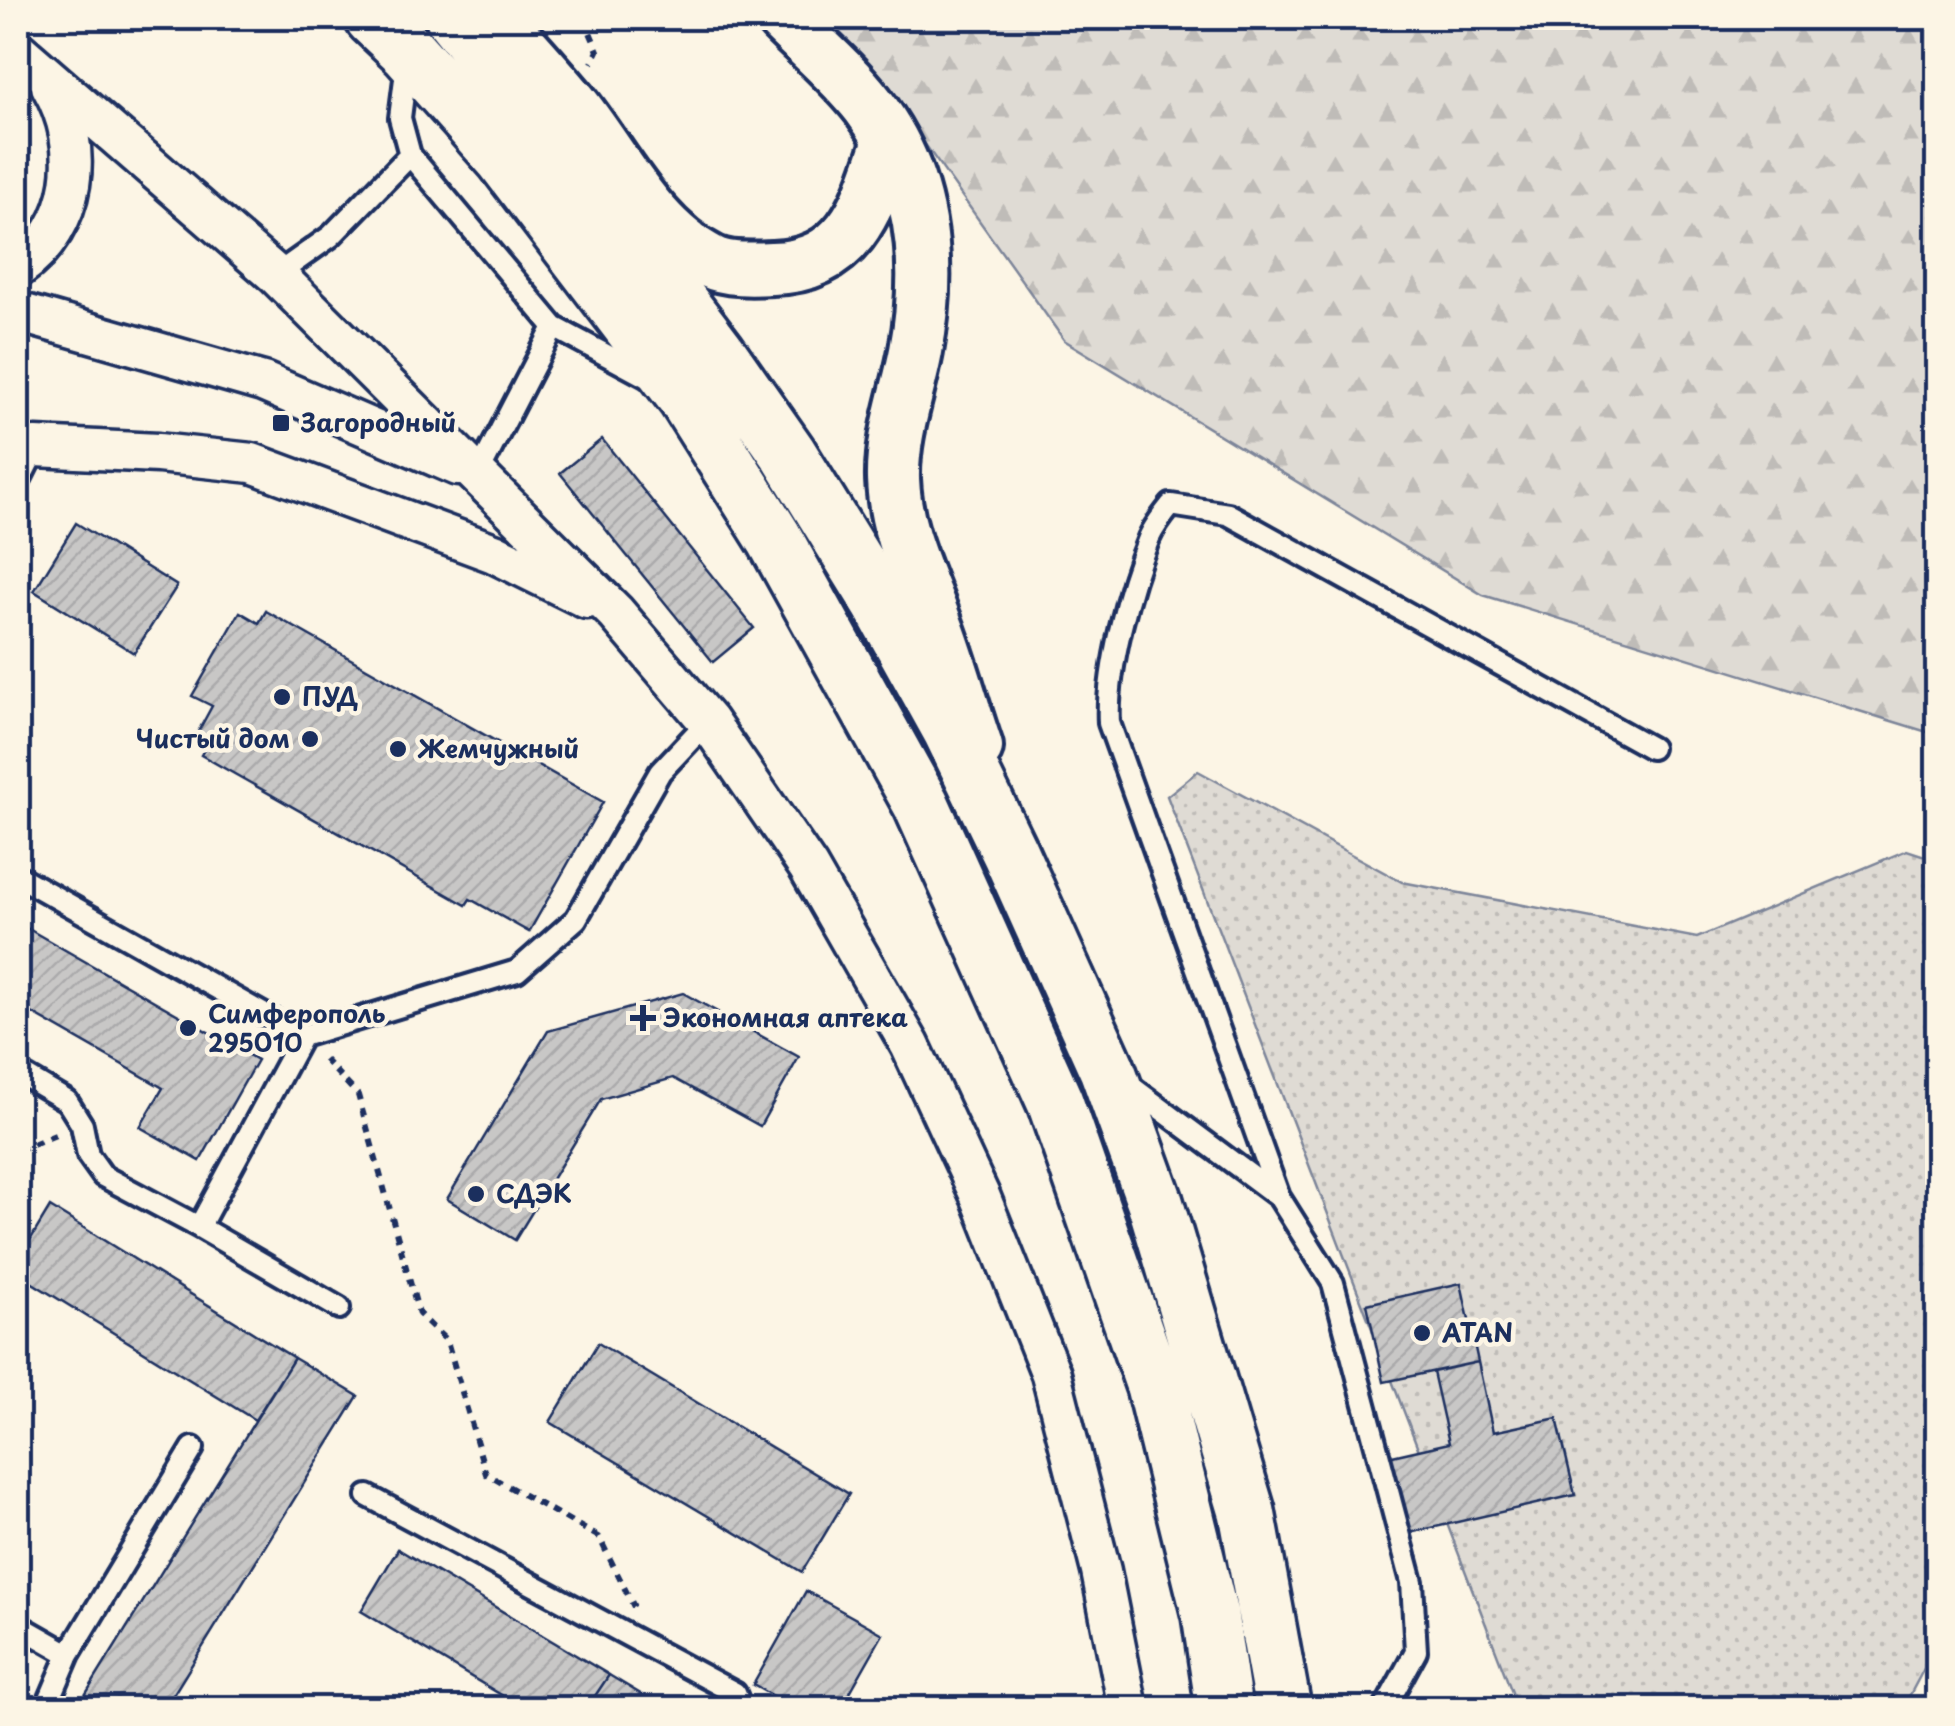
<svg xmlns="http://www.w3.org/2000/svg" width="1955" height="1726" viewBox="0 0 1955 1726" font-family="'Playpen Sans',sans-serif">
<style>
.green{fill:url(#green-dots);stroke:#7d8599;stroke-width:2.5}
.forest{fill:url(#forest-firs);stroke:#7d8599;stroke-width:2.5}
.building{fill:url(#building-hatch);stroke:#1b2f5e;stroke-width:2.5}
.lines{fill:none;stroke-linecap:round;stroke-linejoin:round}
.service-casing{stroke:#1b2f5e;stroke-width:28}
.minor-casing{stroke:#1b2f5e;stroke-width:45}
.secondary-casing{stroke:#1b2f5e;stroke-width:60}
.primary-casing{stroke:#1b2f5e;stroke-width:62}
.path{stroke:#1b2f5e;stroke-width:6;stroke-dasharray:8 8;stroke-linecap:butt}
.service{stroke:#fcf5e5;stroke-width:20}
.minor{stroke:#fcf5e5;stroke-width:38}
.secondary{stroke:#fcf5e5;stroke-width:52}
.primary{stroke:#fcf5e5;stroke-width:55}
.poi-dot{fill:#1b2f5e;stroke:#fcf5e5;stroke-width:4}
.labels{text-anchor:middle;stroke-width:9;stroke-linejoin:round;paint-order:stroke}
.poi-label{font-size:25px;font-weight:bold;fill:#1b2f5e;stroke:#fcf5e5;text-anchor:start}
</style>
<defs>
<pattern id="green-dots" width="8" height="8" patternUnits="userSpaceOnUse" patternTransform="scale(2.5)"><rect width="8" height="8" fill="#dfdbd4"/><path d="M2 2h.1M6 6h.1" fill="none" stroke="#bfbcb8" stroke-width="1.8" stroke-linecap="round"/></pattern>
<pattern id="forest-firs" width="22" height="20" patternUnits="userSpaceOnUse" patternTransform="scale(2.5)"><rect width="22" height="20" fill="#dfdbd4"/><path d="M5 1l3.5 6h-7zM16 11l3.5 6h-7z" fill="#bfbcb8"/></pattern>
<pattern id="building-hatch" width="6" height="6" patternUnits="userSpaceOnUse" patternTransform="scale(2.5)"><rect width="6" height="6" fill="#c8c7c6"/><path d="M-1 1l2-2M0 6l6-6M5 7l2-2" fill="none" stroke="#ababac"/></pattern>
</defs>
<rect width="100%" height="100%" fill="#fcf5e5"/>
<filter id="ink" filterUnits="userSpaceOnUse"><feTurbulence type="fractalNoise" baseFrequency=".01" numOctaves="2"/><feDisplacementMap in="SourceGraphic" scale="20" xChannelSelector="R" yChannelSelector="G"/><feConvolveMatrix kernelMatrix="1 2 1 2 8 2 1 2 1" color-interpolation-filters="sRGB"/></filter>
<g filter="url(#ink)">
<path class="green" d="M1198,771L1402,882L1697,938L1907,850L1937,860L1938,1642L1903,1708H1518L1167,796Z"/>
<path class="forest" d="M812,18H1937V735L1483,595L1064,340L895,102Z"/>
<path class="building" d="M602,439L754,628L713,662L560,473Z
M76,523L177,586L134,653L34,591Z
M266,611L603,802L529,932L470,899L466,905L201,755L205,748L193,741L212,706L192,696L240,612L259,623Z
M18,923L257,1060L200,1161L140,1127L163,1088L18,1005Z
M683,993L799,1057L760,1126L673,1078L601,1099L515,1240L447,1199L548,1031Z
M50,1207L294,1358L255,1420L18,1274V1260Z
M1461,1283L1478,1362L1384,1382L1367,1304Z
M598,1343L849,1494L802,1572L550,1422Z
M294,1358L358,1396L165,1708H97L82,1700Z
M1478,1362L1493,1432L1557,1418L1575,1495L1405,1534L1388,1457L1449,1443L1433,1372Z
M398,1549L609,1675L587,1708H523L361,1611Z
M806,1591L883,1634L841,1708H794L753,1685Z
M609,1675L664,1708H587Z"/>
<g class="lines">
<g class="service-casing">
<path id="service" d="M407,63L400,118L410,155L554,327L649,378
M276,275L331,236L410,155
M478,474L554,327
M18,483L36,447
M18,876L302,1036L517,971L576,919L660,772L708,721
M302,1036L199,1227L339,1308
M18,1072L67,1101L82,1125L88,1155L103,1176L199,1227
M1125,1082L1279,1197L1333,1283L1412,1582L1416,1651L1385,1708
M1279,1197L1109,723C1106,672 1129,586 1149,538C1154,526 1163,515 1171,505L1228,514L1651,748
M368,1496L735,1693L741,1708
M18,1625L69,1654
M46,1708L69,1654L193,1448"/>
</g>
<g class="minor-casing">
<path id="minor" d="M18,51L276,275L616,613L708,721L808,867L910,1045L981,1198L1051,1374L1101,1571L1128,1708
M18,268C78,226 86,147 51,86
M18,312L263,382L458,466
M18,449L36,447L158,453L252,463L494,553L587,599"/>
</g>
<g class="secondary-casing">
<path id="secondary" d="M496,18C521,46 547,74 571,103C614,156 648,231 711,262C727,270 754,269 772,268C852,266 868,206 890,141
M783,18C811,46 844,74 868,105C924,178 932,265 916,351C908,394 892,434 893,479C895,534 920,580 938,631C952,669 963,709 976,747"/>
</g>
<g class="primary-casing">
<path id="primary" d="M373,18L408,51L504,159L686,398L774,538L921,804L1055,1102L1154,1386L1210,1615L1224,1708
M454,18L624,229L718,353L788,453L879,601L951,731L1010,853L1107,1069L1155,1202L1247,1512L1283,1708"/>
</g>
<path class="path" d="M584,18L598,51L592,63
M324,1059L358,1095L419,1314L447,1341L486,1474L599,1537L634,1607
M18,1150L58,1134"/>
<use href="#service" class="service"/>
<use href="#minor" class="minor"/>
<use href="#secondary" class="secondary"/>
<use href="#primary" class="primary"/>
</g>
</g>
<g class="poi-dot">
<rect x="271" y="413" width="20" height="20" rx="5"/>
<circle cx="282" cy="697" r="10"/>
<circle cx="310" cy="739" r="10"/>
<circle cx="398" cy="749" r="10"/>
<path d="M638 1003h10v10h10v10h-10v10h-10v-10h-10v-10h10z"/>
<circle cx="188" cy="1028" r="10"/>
<circle cx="476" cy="1194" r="10"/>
<circle cx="1422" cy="1333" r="10"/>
</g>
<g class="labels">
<g class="poi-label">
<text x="301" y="432">Загородный</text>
<text x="302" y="706">ПУД</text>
<text x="290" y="748" text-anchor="end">Чистый дом</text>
<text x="418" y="758">Жемчужный</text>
<text x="208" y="1023">Симферополь<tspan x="208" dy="29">295010</tspan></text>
<text x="663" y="1027">Экономная аптека</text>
<text x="496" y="1203">СДЭК</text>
<text x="1442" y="1342">ATAN</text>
</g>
</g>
<rect width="1955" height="1726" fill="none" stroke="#fcf5e5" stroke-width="60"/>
<rect x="30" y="30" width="1895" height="1666" fill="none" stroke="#1b2f5e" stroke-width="4" filter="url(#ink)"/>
</svg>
